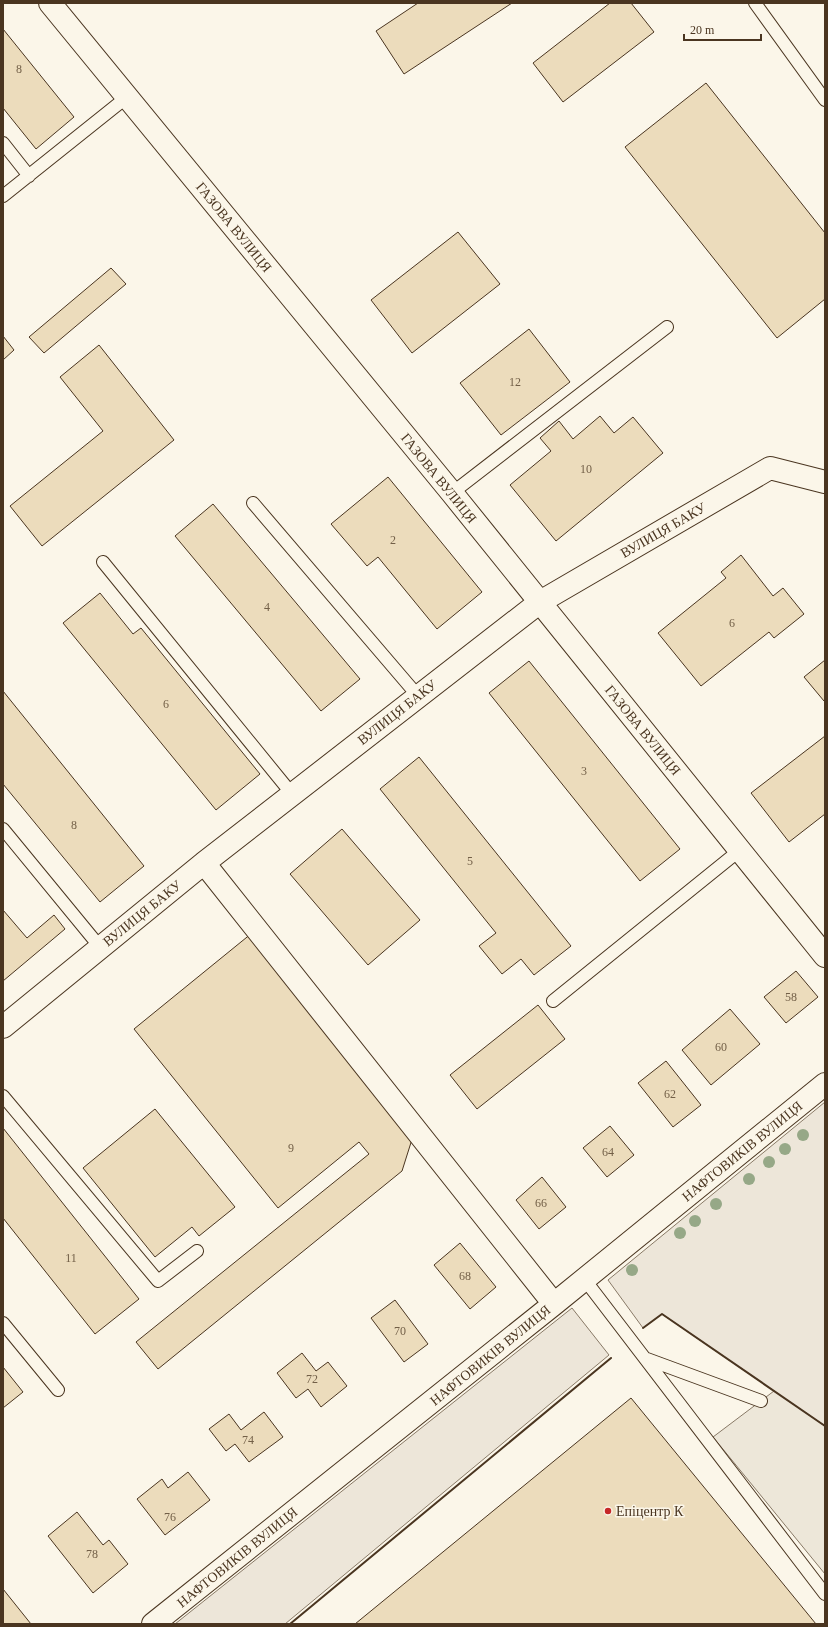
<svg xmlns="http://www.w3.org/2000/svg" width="828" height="1627" viewBox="0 0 828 1627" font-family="Georgia,serif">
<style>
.green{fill:#ede6d9;stroke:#887966}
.parking{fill:#ede7d9;stroke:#887966}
.building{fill:#ecdcbc;stroke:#4a3520}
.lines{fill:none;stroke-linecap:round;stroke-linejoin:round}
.lane-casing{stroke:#4a3520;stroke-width:14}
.street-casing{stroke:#4a3520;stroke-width:24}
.lane{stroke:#fbf6e9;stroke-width:12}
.street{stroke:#fbf6e9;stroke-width:22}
.wall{stroke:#4a3520;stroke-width:2}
.tree{fill:#96a887}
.poi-dot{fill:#c62828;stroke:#fbf6e9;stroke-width:1.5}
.labels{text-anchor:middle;stroke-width:3;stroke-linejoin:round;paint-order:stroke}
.number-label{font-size:12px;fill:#725f47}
.street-label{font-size:14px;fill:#4a3520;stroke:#fbf6e9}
.poi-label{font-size:14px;fill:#4a3520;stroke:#fbf6e9;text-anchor:start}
</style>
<rect width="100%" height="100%" fill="#fbf6e9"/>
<path class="green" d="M825,1102V1426L662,1314L643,1328L608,1280Z
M572,1308L609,1355L285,1624H175Z"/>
<path class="parking" d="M774,1391L825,1426V1574L713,1437Z"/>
<path class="building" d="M418,3H512L404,74L376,31Z
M610,3H631L654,32L563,102L533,63Z
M3,29L74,117L36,149L3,108Z
M706,83L825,233V299L777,338L625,147Z
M458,232L500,284L412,353L371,300Z
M111,268L126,284L44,353L29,337Z
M529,329L570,382L501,435L460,383Z
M3,336L14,350L3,360Z
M99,345L174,440L42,546L10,506L103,431L60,377Z
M600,416L614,433L633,417L663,453L556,541L510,485L551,451L540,438L559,421L573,439Z
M388,477L482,592L437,629L378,557L367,566L331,524Z
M213,504L360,679L321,711L175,536Z
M741,555L773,596L783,588L804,614L774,638L769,632L701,686L658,633L726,578L721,572Z
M100,593L133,634L141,628L260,774L216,810L63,623Z
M825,660V700L824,701L804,677Z
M529,661L680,849L640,881L489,693Z
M3,691L144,866L100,902L3,784Z
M825,736V814L789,842L751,793Z
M419,757L571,946L534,975L521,959L502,974L479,946L496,933L380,789Z
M342,829L420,920L368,965L290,874Z
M3,910L27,938L54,915L65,929L3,981Z
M252,933L414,1133L402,1171L158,1369L136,1342L369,1154L359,1142L278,1208L134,1029Z
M796,971L818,997L786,1023L764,997Z
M538,1005L565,1039L477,1109L450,1075Z
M730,1009L760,1044L711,1085L682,1050Z
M666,1061L701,1105L673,1127L638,1083Z
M155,1109L235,1207L199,1236L192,1227L155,1257L83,1168Z
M610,1126L634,1155L607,1177L583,1148Z
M3,1128L139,1299L95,1334L3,1218Z
M542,1177L566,1207L539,1229L516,1200Z
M460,1243L496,1287L470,1309L434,1265Z
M395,1300L428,1344L404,1362L371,1318Z
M302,1353L316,1371L328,1362L347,1386L321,1407L308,1389L296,1398L277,1373Z
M3,1367L23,1392L3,1408Z
M631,1398L816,1624H355Z
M264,1412L283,1437L249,1462L235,1444L226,1451L209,1429L229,1414L241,1430Z
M188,1472L210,1500L165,1535L137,1499L162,1479L168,1488Z
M77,1512L103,1545L109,1540L128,1564L93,1593L48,1536Z
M3,1589L31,1624H3Z"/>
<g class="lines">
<g class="lane-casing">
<path id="lane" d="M755,3L825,100
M3,143L29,176
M3,196L127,97
M452,493L667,327
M253,503L418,696
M103,562L292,794
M3,829L100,947
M553,1001L740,850
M3,1096L158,1281L197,1251
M585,1280L825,1594
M3,1323L58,1390
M647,1359L761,1401"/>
</g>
<g class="street-casing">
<path id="street" d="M50,3L452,493L825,956
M204,863L554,1304
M3,1027L204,863L540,602L770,468L825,482
M153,1624L554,1304L825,1084"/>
</g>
<use href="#lane" class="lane"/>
<use href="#street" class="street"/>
<path class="wall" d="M643,1328L662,1314L825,1426
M290,1624L611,1358"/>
</g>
<g class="tree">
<circle cx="803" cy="1135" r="6"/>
<circle cx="785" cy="1149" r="6"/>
<circle cx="769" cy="1162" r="6"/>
<circle cx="749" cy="1179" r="6"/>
<circle cx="716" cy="1204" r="6"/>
<circle cx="695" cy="1221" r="6"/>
<circle cx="680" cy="1233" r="6"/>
<circle cx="632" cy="1270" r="6"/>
</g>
<circle class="poi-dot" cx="608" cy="1511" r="4"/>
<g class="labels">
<g class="number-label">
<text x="19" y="73">8</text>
<text x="515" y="386">12</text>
<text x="586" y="473">10</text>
<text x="393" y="544">2</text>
<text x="267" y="611">4</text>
<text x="732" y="627">6</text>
<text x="166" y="708">6</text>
<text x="584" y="775">3</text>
<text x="74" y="829">8</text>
<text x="470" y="865">5</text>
<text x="791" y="1001">58</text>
<text x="721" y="1051">60</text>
<text x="670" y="1098">62</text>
<text x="291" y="1152">9</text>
<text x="608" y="1156">64</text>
<text x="541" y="1207">66</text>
<text x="71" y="1262">11</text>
<text x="465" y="1280">68</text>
<text x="400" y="1335">70</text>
<text x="312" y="1383">72</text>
<text x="248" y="1444">74</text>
<text x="170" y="1521">76</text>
<text x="92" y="1558">78</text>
</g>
<g class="street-label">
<text transform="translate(234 227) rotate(51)" y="5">ГАЗОВА ВУЛИЦЯ</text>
<text transform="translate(439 478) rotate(51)" y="5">ГАЗОВА ВУЛИЦЯ</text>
<text transform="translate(663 530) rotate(-30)" y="5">ВУЛИЦЯ БАКУ</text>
<text transform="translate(397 712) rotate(-38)" y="5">ВУЛИЦЯ БАКУ</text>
<text transform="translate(643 730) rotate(51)" y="5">ГАЗОВА ВУЛИЦЯ</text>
<text transform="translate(142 913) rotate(-39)" y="5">ВУЛИЦЯ БАКУ</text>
<text transform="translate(742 1151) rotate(-39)" y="5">НАФТОВИКІВ ВУЛИЦЯ</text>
<text transform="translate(490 1355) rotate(-39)" y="5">НАФТОВИКІВ ВУЛИЦЯ</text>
<text transform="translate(237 1557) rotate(-39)" y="5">НАФТОВИКІВ ВУЛИЦЯ</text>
</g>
<g class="poi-label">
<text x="616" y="1516">Епіцентр К</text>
</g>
</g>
<rect width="828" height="1627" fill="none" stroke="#4a3520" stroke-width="8"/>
<path d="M684 34v6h77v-6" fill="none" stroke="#4a3520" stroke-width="2"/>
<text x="690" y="34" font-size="12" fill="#4a3520" stroke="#fbf6e9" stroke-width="3" paint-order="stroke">20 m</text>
</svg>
